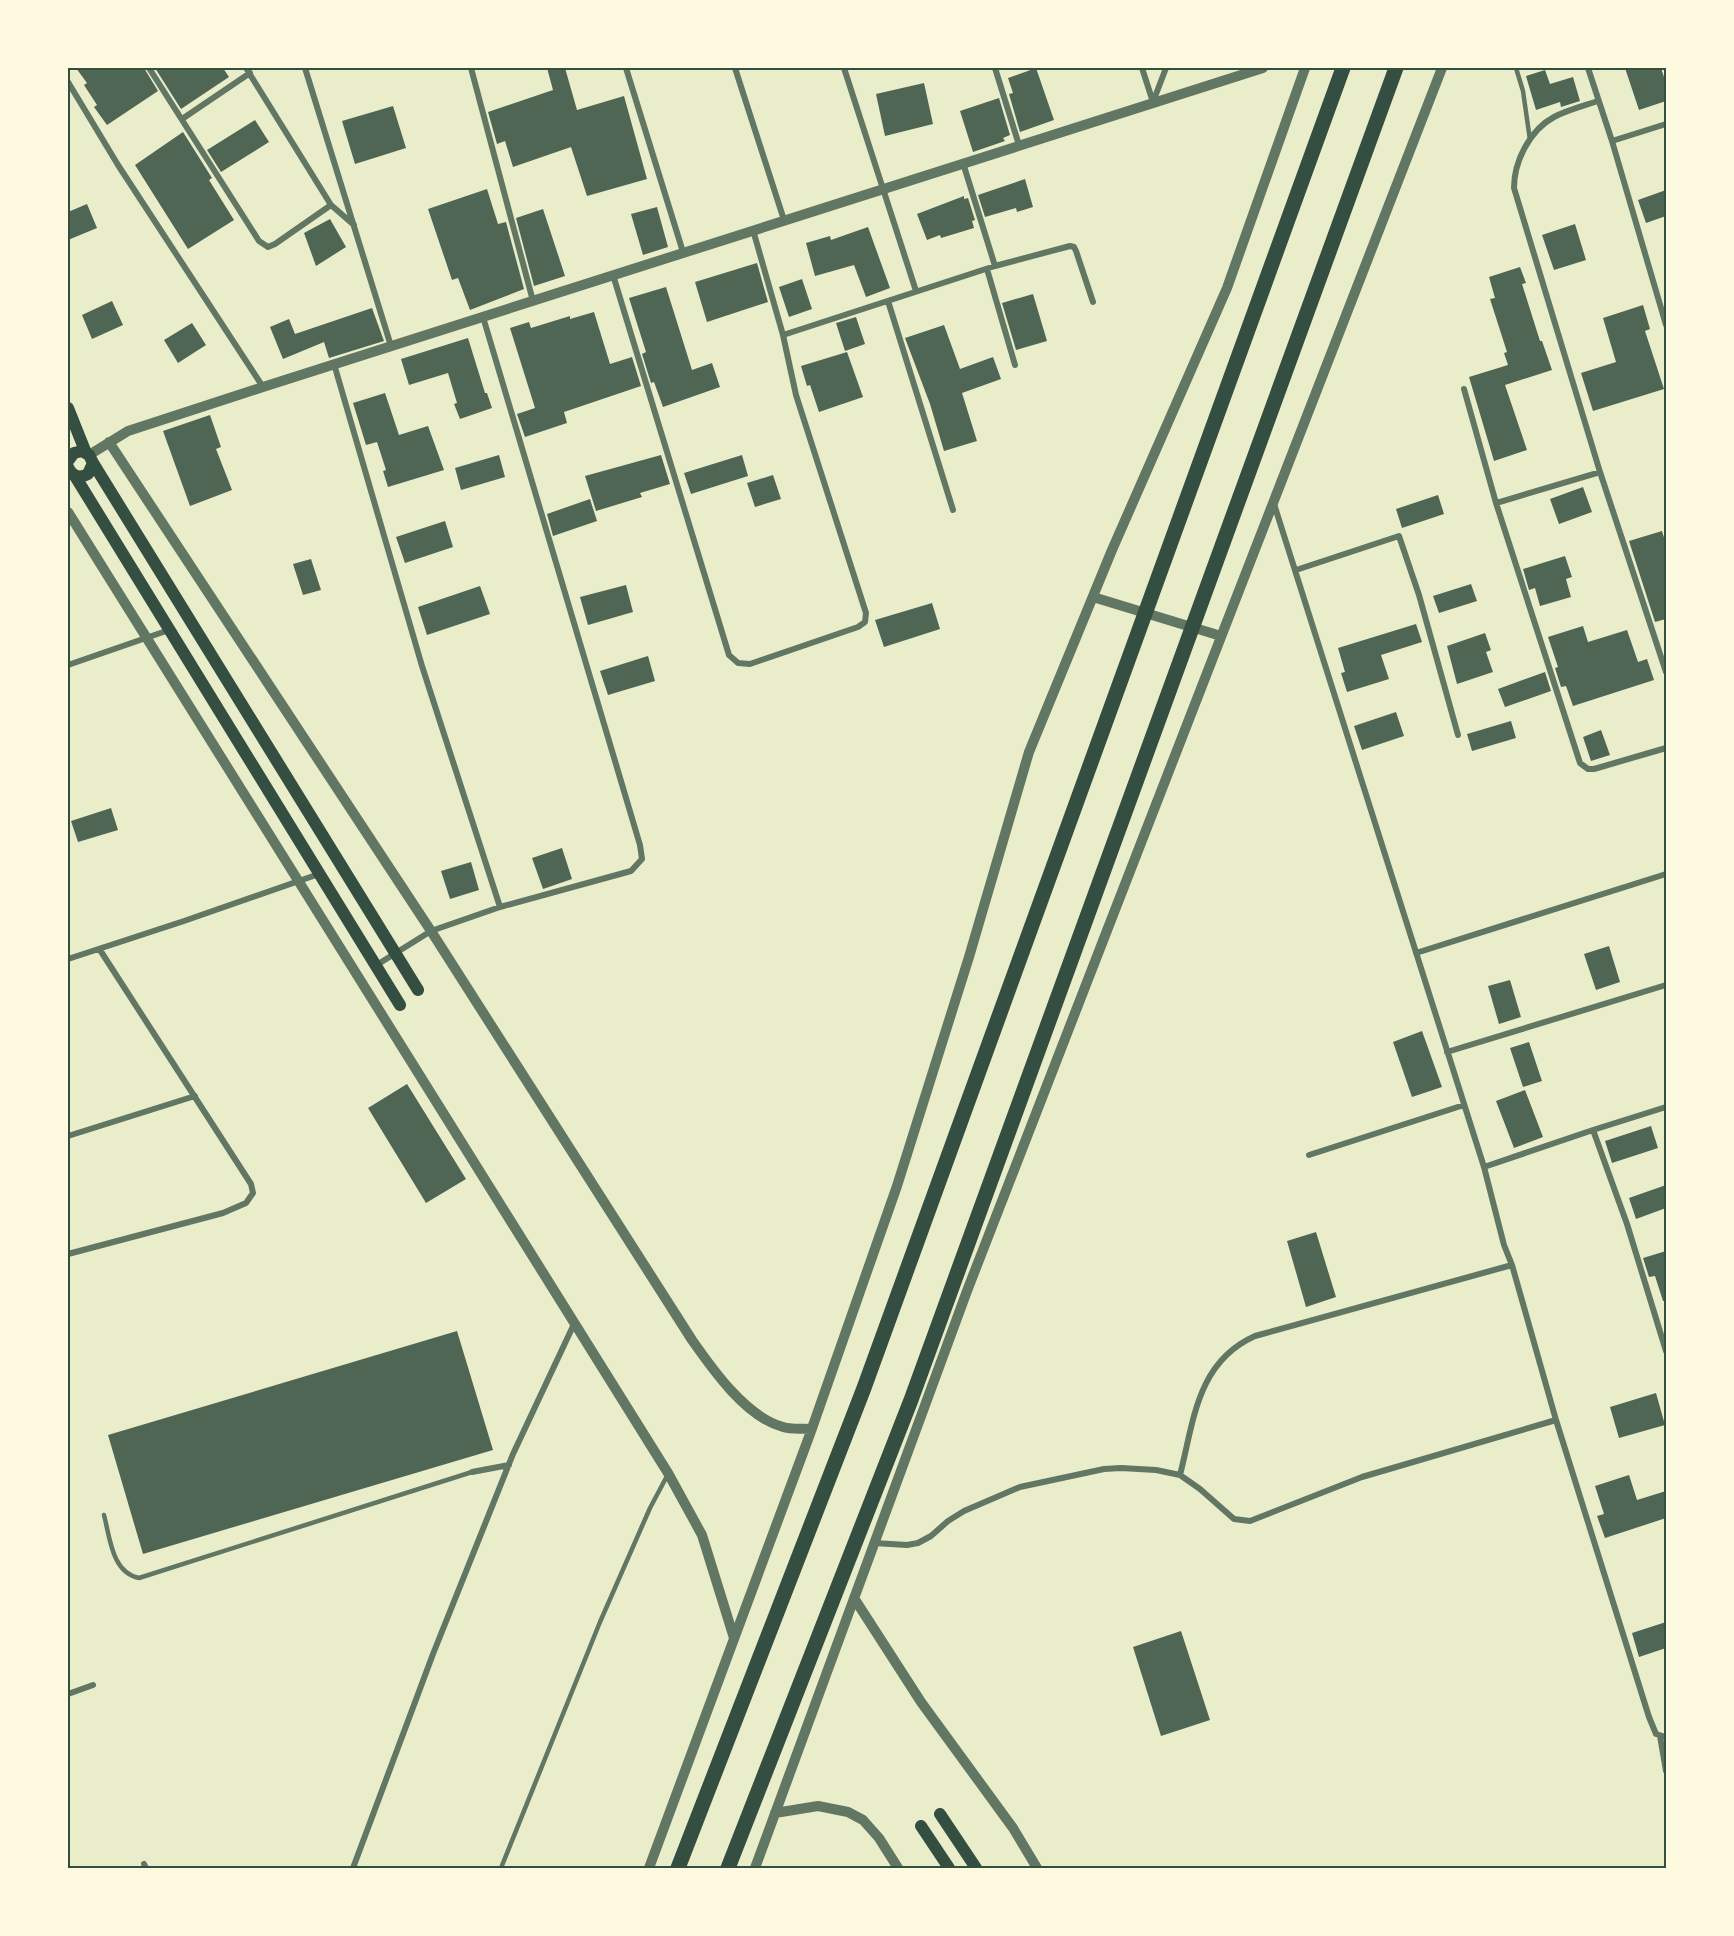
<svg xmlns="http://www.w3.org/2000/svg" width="1734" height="1936" viewBox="0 0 1734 1936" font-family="Jost,sans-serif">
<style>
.building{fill:#4f6655}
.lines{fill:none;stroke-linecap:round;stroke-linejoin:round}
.service{stroke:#617663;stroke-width:4.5}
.minor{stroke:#617663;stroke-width:6}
.tertiary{stroke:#617663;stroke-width:10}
.secondary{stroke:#344e41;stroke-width:12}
.trunk{stroke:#344e41;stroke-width:15}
.neatline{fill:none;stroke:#344e41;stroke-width:2}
</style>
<rect width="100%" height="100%" fill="#e9edc9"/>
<path class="building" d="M76,68H144L158,91L107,125L94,107L97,105L84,85L87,83Z
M155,68H223L229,77L181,109Z
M547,68H565L577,110L624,96L647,179L587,196L571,147L513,167L505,141L497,144L488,112L553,90Z
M1036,68L1054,120L1020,132L1009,94L1013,93L1008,78Z
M1625,68H1661L1666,83V101L1639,110Z
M1545,70L1550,84L1573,77L1580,101L1561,107L1560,102L1536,110L1526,76Z
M924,83L933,124L885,136L876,94Z
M999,98L1010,135L1003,138L1005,141L973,152L960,111Z
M393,106L406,148L355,164L342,121Z
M255,120L269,142L221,172L207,150Z
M183,132L212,178L209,180L234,220L188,249L135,165Z
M1025,179L1033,207L1017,212L1016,208L985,217L978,195Z
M487,189L498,224L506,222L524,289L470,310L458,278L452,280L428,209Z
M1666,190V216L1646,223L1638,200Z
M964,196V199L968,198L975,220L972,221L974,228L941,238L940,235L927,240L917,214Z
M87,204L97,228L68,240V212Z
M657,207L668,247L643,255L631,214Z
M543,209L565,276L534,286L516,218Z
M330,219L346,247L316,266L304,233Z
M1575,224L1586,260L1554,270L1542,235Z
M868,227L890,288L866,297L854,265L815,276L806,243L830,236L831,240Z
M757,263L768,302L707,322L695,282Z
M1520,267L1526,283L1522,284L1540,341H1542L1552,370L1505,385L1527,450L1494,461L1469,377L1508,365L1504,353L1507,352L1490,299L1495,298L1489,277Z
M802,279L812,309L789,317L779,287Z
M666,287L692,370L712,363L720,387L663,407L654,382L651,383L642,354L646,352L629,298Z
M1033,294L1047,341L1016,350L1002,303Z
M112,301L123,325L92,339L82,315Z
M1643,305L1650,329L1645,331L1664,389L1593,411L1581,373L1616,362L1603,318Z
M372,308L384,341L329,358L324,342L283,359L270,327L289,319L295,334Z
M594,312L610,364L632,357L641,386L564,412L567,423L525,437L517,414L535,408L510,328L529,322L531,328L570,316V319Z
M856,317L865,344L845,351L836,323Z
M192,323L206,345L178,363L164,340Z
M944,325L960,369L993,357L1001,379L962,393L977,441L944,451L930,404L905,338Z
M468,338L485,393H487L492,408L460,419L454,404L457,403L448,373L409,385L401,359Z
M847,352L863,397L819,412L810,385L807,386L801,366Z
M385,393L399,435L428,426L444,470L388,487L383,471L386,470L377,442L366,445L353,403Z
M210,415L221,447L216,449L232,490L190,506L163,431Z
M499,455L505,477L461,490L455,468Z
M661,455L670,484L640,493L642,497L596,511L585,476Z
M742,455L748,476L691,494L684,473Z
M773,475L781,499L755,507L747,483Z
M1583,487L1592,512L1559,524L1550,499Z
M1438,495L1444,514L1402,528L1396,509Z
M590,499L597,521L553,536L547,514Z
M445,521L453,547L405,563L396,537Z
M1662,531L1666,544V619L1655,622L1629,541Z
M1565,556L1572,577L1566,579L1571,597L1540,606L1535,588L1529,590L1523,569Z
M311,559L321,590L303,595L293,564Z
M1471,584L1477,601L1439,613L1433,596Z
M626,585L633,612L588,625L580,597Z
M480,586L490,614L427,635L418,607Z
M932,603L940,629L884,647L875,620Z
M1416,624L1422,642L1381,655L1389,679L1347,692L1341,673L1345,672L1338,648Z
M1583,626L1588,642L1627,630L1638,662L1647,659L1654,680L1573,706L1566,686L1561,687L1555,668L1558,667L1548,637Z
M1485,633L1491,650L1486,652L1493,672L1457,684L1447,646Z
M648,656L655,681L608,695L600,671Z
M1545,672L1551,691L1505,707L1498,689Z
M1396,712L1404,736L1362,750L1354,726Z
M1511,721L1516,738L1472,751L1467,734Z
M1601,730L1610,755L1591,761L1583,737Z
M111,808L118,830L78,842L71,821Z
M562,848L572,879L543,889L532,858Z
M471,862L479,890L450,899L441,871Z
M1609,946L1620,982L1596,990L1584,954Z
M1510,980L1521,1017L1499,1024L1488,986Z
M1422,1031L1442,1087L1412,1097L1393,1042Z
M1529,1042L1542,1081L1523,1087L1510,1048Z
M407,1084L466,1179L426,1203L368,1108Z
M1525,1090L1543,1137L1514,1148L1496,1101Z
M1651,1126L1658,1148L1612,1163L1605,1141Z
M1666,1185V1208L1636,1219L1629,1198Z
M1316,1232L1336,1297L1306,1307L1287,1241Z
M1666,1251V1301H1663L1655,1276L1649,1277L1643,1258Z
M457,1331L493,1450L143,1554L108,1435Z
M1656,1393L1665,1425L1619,1438L1610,1407Z
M1629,1475L1637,1500L1666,1491V1518L1605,1538L1597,1516L1604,1514L1595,1486Z
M1666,1622V1648L1639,1657L1632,1633Z
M1181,1631L1210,1720L1161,1736L1133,1647Z"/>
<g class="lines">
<path class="service" d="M1516,68L1523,91L1530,140
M104,1515C110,1538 112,1573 139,1578L472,1472
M501,1868L600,1622L650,1508L667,1476"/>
<path class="minor" d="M149,68L259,241L268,247L275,244L331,205
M246,68L331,205L354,225
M305,68L391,346
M471,68L533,301
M626,68L683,252
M735,68L784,220
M844,68L916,291
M995,68L1019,145
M1142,68L1153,102
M1588,68L1612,141L1666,325
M68,82L118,165L263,387
M1598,101C1583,106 1567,110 1554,117C1530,130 1514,161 1514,188L1600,472L1666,672
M1153,102L1166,68
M182,119L250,73
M1612,141L1666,124
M963,163L995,266
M987,269L1015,365
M613,275L729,655L738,663L750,664L858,627L865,622L866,613L796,395L783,335L753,230
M888,301L953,510
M783,335L995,266L1070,246L1074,247L1076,251L1093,302
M334,364L422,666L500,907
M1464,389L1496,503L1580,763L1588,769H1594L1666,748
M1496,503L1600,472
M1274,504L1484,1167L1504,1245L1512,1265L1556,1420L1649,1717L1656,1734L1666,1737
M1296,570L1399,536L1419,595L1458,735
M68,665L169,630
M1416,953L1666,874
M68,959L184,921L319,874
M375,966L431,931L500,907L631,871L642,859L640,845L483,317
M1447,1052L1666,985
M1593,1130L1627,1224L1666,1351
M68,1136L195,1096
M1309,1155L1464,1105
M1484,1167L1593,1130L1666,1107
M68,1254L223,1213L246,1203L253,1193L251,1184L100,950
M472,1472L509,1465
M1180,1475C1194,1420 1197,1362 1255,1336L1512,1265
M874,1543L907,1545L918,1543L931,1536L948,1521L964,1511L1020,1487L1104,1469L1121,1468L1156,1470L1180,1475L1200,1489L1234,1519L1250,1521L1362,1477L1556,1420
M68,1694L93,1685
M1660,1736L1666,1771
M144,1864L146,1868
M353,1868L433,1654L513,1454L574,1324"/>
<path class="tertiary" d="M109,442L431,931L692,1340C713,1370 746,1417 783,1427C792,1430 803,1428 812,1429
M89,455L128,431L263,387L1263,68
M68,512L668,1473L702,1535L734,1638
M1093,597L1221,636
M854,1598L921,1702L1013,1828L1037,1868
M775,1813L818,1806L848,1812L863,1820L879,1838L898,1868
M649,1868L810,1434L897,1186L969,957L1029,752L1112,550L1227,288L1305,68
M755,1868L967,1291L1442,68"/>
<path class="secondary" d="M68,408L86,453
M68,461L74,453L82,451L89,455L93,463L88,474C79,479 71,476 68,467
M93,463L418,990
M75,476L400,1005
M940,1814L976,1868
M921,1826L949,1868"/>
<path class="trunk" d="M678,1868L864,1388L1343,68
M728,1868L911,1400L1396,68"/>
</g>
<rect width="1734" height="1936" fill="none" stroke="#fefae0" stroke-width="138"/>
<rect x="69" y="69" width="1596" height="1798" class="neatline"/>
</svg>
